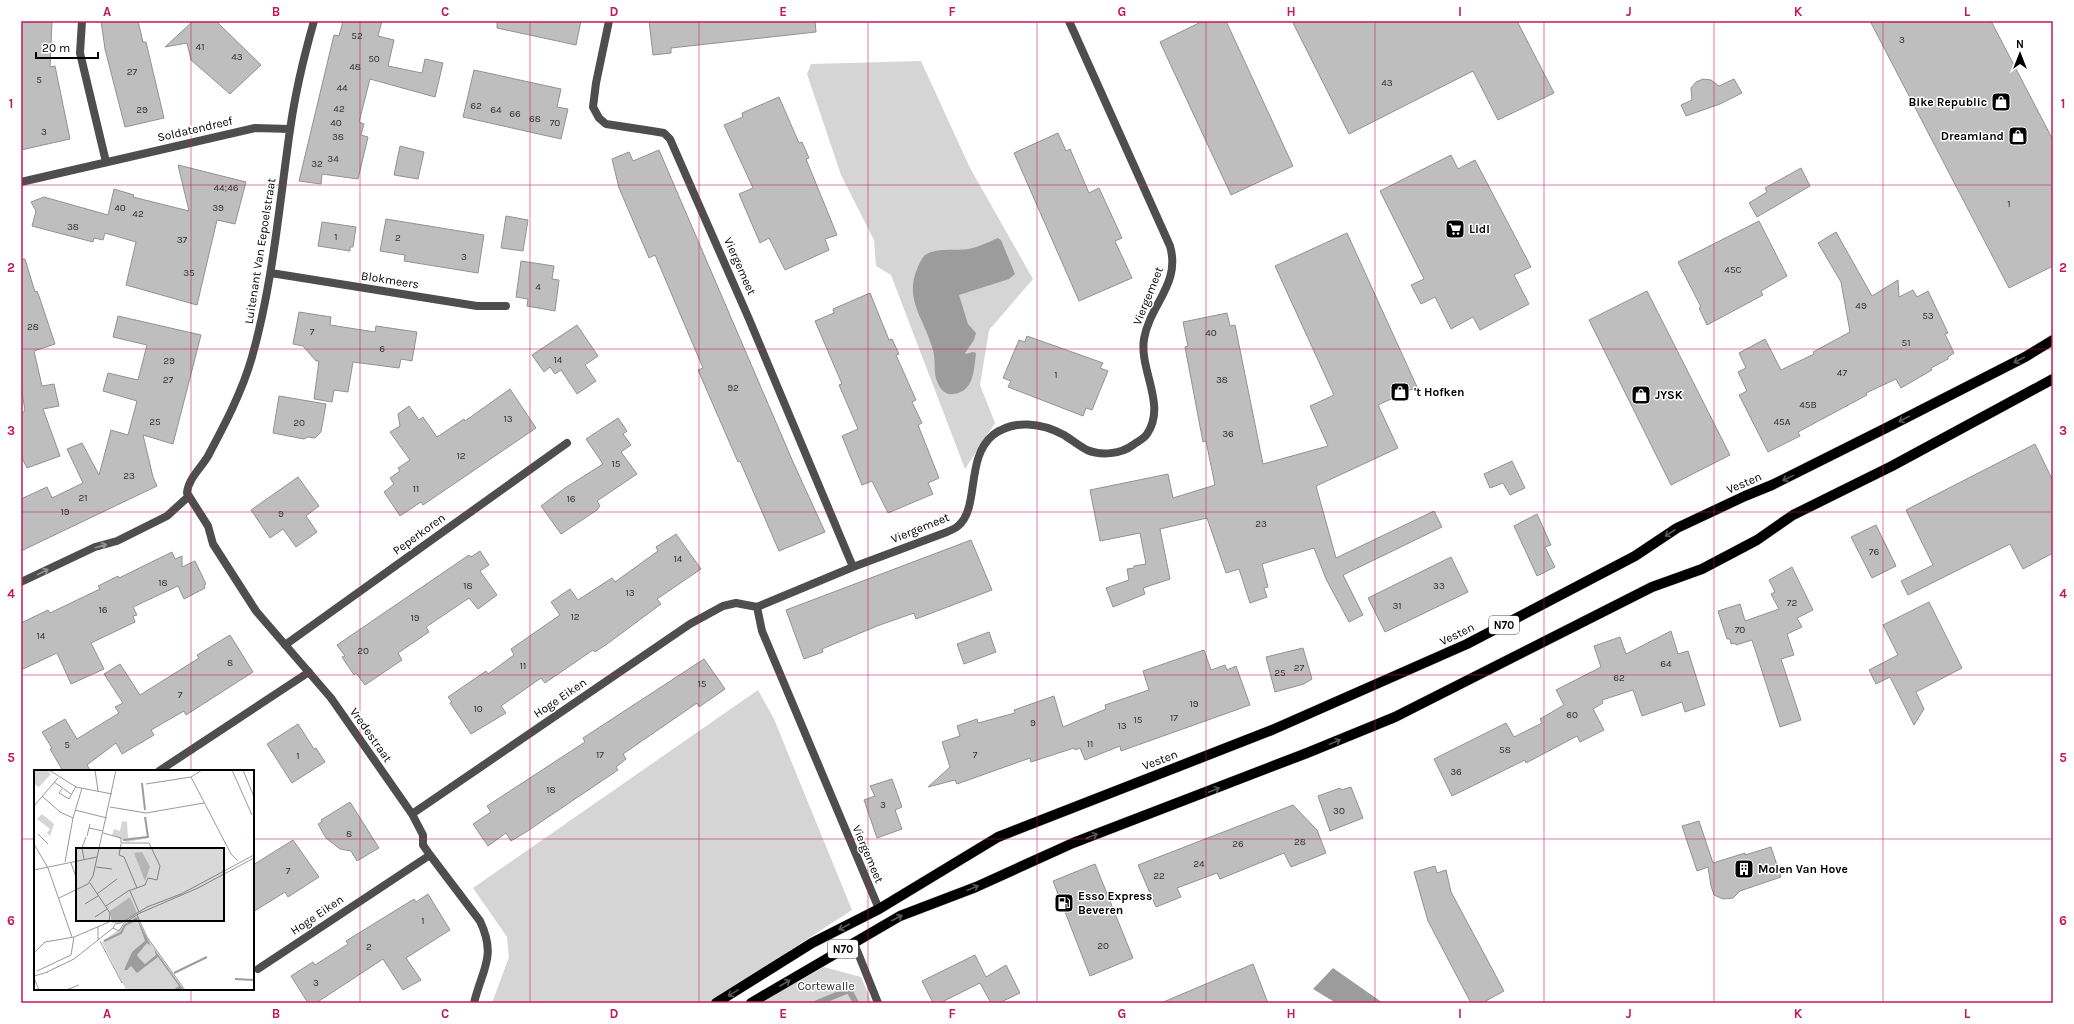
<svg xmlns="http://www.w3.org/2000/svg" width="2074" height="1024" viewBox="0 0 2074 1024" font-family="Karla,sans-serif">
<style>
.green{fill:#d5d5d5}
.water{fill:#9c9c9c}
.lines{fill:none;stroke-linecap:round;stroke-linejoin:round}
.stream{stroke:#9c9c9c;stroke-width:6}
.building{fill:#bebebe;stroke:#929292}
.primary-casing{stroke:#dbdbdb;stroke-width:11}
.minor{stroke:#4e4e4e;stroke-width:8}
.primary{stroke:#000;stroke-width:10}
.oneway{stroke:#595959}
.oneway2{stroke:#959595}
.grid{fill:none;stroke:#c2185b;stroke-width:1;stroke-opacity:0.55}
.labels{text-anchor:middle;stroke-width:3;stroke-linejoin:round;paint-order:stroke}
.number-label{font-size:10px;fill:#303030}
.shield{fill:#fff;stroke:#4c4c4c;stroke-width:1}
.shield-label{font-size:11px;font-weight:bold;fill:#000}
.poi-label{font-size:12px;font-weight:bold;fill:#000;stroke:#fff;text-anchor:start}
.street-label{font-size:12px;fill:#000;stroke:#fff}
.park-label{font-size:12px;fill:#2c2c2c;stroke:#fff}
.inset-river{fill:none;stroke:#9c9c9c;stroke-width:2}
.inset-road{fill:none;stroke:#999;stroke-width:1}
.view{fill:#000;fill-opacity:0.15;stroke:#000;stroke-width:2}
.inset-edge{fill:none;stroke:#000;stroke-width:2}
.neatline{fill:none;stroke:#c2185b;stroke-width:1.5}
.grid-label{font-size:13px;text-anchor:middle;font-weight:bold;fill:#c2185b}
</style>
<rect width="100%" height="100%" fill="#fff"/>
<path class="green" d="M921,61L970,168L1033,279L989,330L980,385L995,423L965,469L891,275L876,266L874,240L841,175L807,74L811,64Z
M758,690L774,719L852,910L708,1003H492L509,957L507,937L473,888Z
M824,967L861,977L872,1003H760Z"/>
<path class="water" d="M998,238L1001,240L1015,274L1009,279L959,295L968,324L976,333L974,340L965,353L966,354L973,352L976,353C974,370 974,392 953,394C949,395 945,393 942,390C931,375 937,366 933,350C925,320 904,300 917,269C919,265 921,259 924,256C934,247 957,251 969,249C979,247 988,242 998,238Z
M1333,968L1383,1003H1336L1313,989Z"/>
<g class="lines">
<path class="stream" d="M817,1003L849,990L856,1003"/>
</g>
<path class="building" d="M21,21H52L50,67L55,66L70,139L21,150Z
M101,21H138L143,42H146L164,118L125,127L105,49Z
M193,21H216L261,65L230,94L191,60L187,43L165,47Z
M343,21H382L378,36L394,40L388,66L422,73L425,59L443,63L435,97L370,79L359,122L364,124L361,135L368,137L358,179L322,174L321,184L299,181L334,35L339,36Z
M497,21H581L576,45L497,28Z
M649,21H815L816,32L671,48V53L653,55Z
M1203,21H1226L1293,166L1231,195L1160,42Z
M1292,21H1517L1554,93L1498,120L1473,71L1349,134Z
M1870,21H1991L2053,140V266L2009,288Z
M474,70L561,89L557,107L568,109L561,139L463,117Z
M1703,79L1711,80L1719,86L1734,79L1742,93L1720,104L1686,116L1681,105L1692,100L1691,88L1696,82Z
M779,97L799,143L802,142L809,158L806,159L837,235L825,239L829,250L785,270L769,238L760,243L739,194L753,188L724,125L743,117L742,113Z
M1058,133L1066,151L1070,149L1089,193L1099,188L1122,238L1115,241L1132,278L1079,301L1014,153Z
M400,146L424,152L418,179L394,175Z
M659,150L793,462L825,532L779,551L740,461L738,462L698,370L703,368L655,255L649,258L619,188L612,159L629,152L633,161Z
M1451,155L1458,169L1475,160L1531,267L1514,275L1529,304L1480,330L1473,317L1451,329L1435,297L1421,304L1411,285L1424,279L1380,191Z
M178,165L246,182L235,224L217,220L197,305L126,285L136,242L105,233L103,240L94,238L93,242L32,226L36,211L31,202L44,197L108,215L114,189L134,195L133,197L189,211Z
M1801,168L1810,186L1757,217L1749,203L1767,192L1765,188Z
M506,216L528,220L523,251L501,248Z
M386,219L484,235L478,273L404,261L405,255L380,251Z
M1759,221L1787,276L1761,291L1763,295L1707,325L1699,308L1701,307L1678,262Z
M322,222L356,227L353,247H350V251L318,246Z
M1836,232L1872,296L1898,280L1899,297L1913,290L1917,297L1928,291L1948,333L1945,334L1954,353L1948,357V359L1931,368L1932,370L1901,388L1896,379L1866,393L1867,395L1798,432L1800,436L1768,452L1739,395L1747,391L1738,372L1746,368L1739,353L1765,339L1781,370L1814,354L1813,352L1850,332L1841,282L1818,243Z
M1347,233L1417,387L1378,405L1398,448L1316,486L1336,558L1434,511L1442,527L1343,575L1363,615L1349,622L1326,579L1314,548L1262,564L1268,587L1264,588L1267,597L1250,603L1239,569L1226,573L1207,518L1160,529L1170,579L1143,588L1145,594L1113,607L1106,588L1129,580L1127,569L1134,568V566L1146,564L1140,533L1100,541L1090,490L1168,474L1173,498L1215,485L1206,441L1203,442L1185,347L1188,346L1183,322L1227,313L1230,326L1235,325L1263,464L1328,446L1310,406L1334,395L1275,266Z
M21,259H25L35,292L37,291L39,296L55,344L34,351L42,386L54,384L59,406L43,409L60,456L27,468L21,456V413L25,411L21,386Z
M521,261L554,266L552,279L559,280L555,311L527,306L528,299L516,297Z
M1647,291L1730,455L1671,485L1589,320Z
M870,293L889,340L892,339L899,354L896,355L916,400L912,402L922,423L918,425L939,478L928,483L933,494L888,513L872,481L862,485L842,436L858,429L839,385L842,384L815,321L834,313L833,309Z
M299,312L331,317L330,325L375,332L376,326L417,332L412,361L401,359L399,368L353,362L348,392L334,390L332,402L314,399L319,361H316L303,346L293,344Z
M118,316L201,335L173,444L143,435L153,477L157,486L21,551V499L47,487L52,498L83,483L67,449L82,443L99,475L111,430L128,435L137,401L103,391L108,373L138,380L147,345L113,337Z
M577,325L598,356L585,365L596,381L577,394L561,370L555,374L550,367L544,372L532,355Z
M1027,336L1103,363L1100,368L1108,371L1092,410L1086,408L1083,416L1008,387L1011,381L1003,378L1019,340L1025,342Z
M510,389L536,428L423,505L421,502L400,516L384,492L394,484L390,478L400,471L398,468L410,460L390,432L400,426L398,414L409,406L419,420L423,417L437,437L464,419L465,421Z
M279,396L326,404L321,432L315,438L308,437L304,439L273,433Z
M618,418L627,431L623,434L631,445L621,452L637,474L597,501L600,506L597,510L561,534L541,506L565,488L603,464L586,439Z
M2035,444L2053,481V553L2023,569L2010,544L1908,595L1901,581L1933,565L1906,510Z
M1512,461L1525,488L1510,495L1503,483L1490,488L1484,474Z
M298,477L319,506L306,516L317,532L296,547L283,529L270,538L251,510Z
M1537,514L1551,545L1545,547L1555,567L1537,576L1514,526Z
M1876,525L1896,566L1872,578L1851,537Z
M676,534L701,569L657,599L661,604L607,644L595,652L593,650L545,683L541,678L501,706L506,713L471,734L450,703L452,702L448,697L486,671L488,674L514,655L511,649L560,615L551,602L570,589L578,600L612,578L615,582L658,551L656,547Z
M971,540L992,590L916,619L914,613L877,626L822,649L823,652L804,659L786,610Z
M480,551L489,565L480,571L497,595L478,609L469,598L426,627L429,632L398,653L402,660L365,685L356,673L354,675L342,657L345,656L337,645L469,555L471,557Z
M172,552L175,559L182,556V567L195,561L206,584L204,585L205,588L184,599L178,586L133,607L137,615L133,616L135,622L91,643L104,669L71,684L57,653L21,670V623L48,610L50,613L100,589L98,586L118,576L119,578Z
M1451,557L1468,592L1385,632L1368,598Z
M1792,567L1813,610L1797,618L1802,627L1787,634L1794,655L1781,659L1801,720L1780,727L1752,640L1736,645L1735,643L1731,644L1730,639H1727L1718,611L1740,604L1745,621L1779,609L1771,594L1775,592L1769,580Z
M1929,602L1962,668L1916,692L1924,709L1914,725L1890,677L1876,684L1869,670L1898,655L1883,625Z
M1671,631L1678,654L1688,651L1705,705L1685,712L1682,702L1642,716L1633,690L1602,700L1603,703L1593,709L1604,730L1580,742L1577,736L1526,763L1525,760L1452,796L1434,759L1506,723L1514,737L1542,723L1540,719L1564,705L1556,690L1601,667L1594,646L1620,637L1626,654Z
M989,632L996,652L964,664L957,644Z
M230,635L253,672L186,715L184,711L151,730L154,735L122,754L116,743L87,765L91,771H63L50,749L52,748L42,732L65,719L77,739L119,713L115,707L123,703L104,674L120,664L140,695L199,658L197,655Z
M1303,648L1312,679L1304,684L1275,692L1266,657Z
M1204,650L1211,670L1225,665L1227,670L1236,666L1250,705L1121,751L1120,746L1085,760L1080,748L1075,750L1074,748L1031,762L1030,758L957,784L955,780L928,787L950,767L942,742L960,736L957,726L977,719L978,723L1015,713L1014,710L1054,696L1063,727L1106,709L1105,705L1149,690L1143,671Z
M704,659L725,689L699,707L697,703L623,754L626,759L616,767L618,770L526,832L511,841L506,833L488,846L473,824L491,812L487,806L585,742L583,738Z
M298,724L314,749L316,748L325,762L292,783L267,744Z
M892,779L902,807L895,810L902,829L877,838L864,800L875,796L870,786Z
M1351,787L1363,818L1330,831L1318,796L1340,788L1341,790Z
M350,802L379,848L357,861L351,851L340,849L326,838L318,824L322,822L321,820Z
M1293,805L1317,830L1326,853L1291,867L1284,853L1220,879L1217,873L1177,888L1181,897L1156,907L1138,865Z
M1699,821L1713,863L1745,853V855L1771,847L1781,877L1740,891L1733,898L1723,899L1714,895L1711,886L1708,867L1697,871L1682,826Z
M293,840L319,877L288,897L285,892L253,912V865Z
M1095,864L1133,958L1090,976L1053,881Z
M1435,866L1437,873L1446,870L1451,892L1504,991L1482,1003H1471L1428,921L1414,872Z
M428,894L450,930L406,958L421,980L403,990L383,959L316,1003H308L291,976L313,962L315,965L348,944L346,941L414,899L416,902Z
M975,955L986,977L1006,965L1020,993L999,1003H991L980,983L940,1003H933L922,981Z
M1253,964L1268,1003H1161Z"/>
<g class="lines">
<g class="primary-casing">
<path id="primary" d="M716,1003L812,943L879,909L998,837L1272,730L1467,644L1635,556L1677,528L1745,496L1772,485L1886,428L2025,357L2053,340
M751,1003L900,916L976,887L1073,843L1307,753L1395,717L1652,587L1702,569L1757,540L1793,515L1892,466L2053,379"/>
</g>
<path class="minor" d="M82,21L80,53L106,162
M314,21C304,56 295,94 290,130C279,206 273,283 252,357C242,392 225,424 208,456C201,468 188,479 187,493L208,526L213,544L256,611L331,698L412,814L423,835V845L430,855L480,921C497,957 482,969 474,1003
M609,21L596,83L593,107L599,118L606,124L652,131L664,133L670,139L749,319L853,567
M21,182L255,128L290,129
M271,273L477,306H506
M21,582L95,547L117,541L167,516L189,496
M757,607L762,631L879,909
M285,645L567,443
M159,771L309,672
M412,814L690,624L723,606L736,603L757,607L853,567L947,532C951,530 955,529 958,526C980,508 965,458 993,435C1014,419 1042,423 1064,435C1072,440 1079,446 1087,450C1101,456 1121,454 1133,445C1137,442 1145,438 1147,434C1167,405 1139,370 1144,339C1150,304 1181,284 1170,246L1069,21
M854,943L878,1003
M258,969L430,855"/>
<use href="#primary" class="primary"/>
</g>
<defs><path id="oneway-shaft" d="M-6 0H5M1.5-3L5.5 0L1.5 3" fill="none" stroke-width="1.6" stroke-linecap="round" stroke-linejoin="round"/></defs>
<g class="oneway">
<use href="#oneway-shaft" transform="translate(2019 360) rotate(153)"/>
<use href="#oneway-shaft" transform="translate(1904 419) rotate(153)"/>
<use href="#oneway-shaft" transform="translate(1788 478) rotate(154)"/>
<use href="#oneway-shaft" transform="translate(1670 533) rotate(147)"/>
<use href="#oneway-shaft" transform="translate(1335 742) rotate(-23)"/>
<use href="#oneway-shaft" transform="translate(1214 790) rotate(-21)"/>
<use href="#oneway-shaft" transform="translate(1092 836) rotate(-21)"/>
<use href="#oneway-shaft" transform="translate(973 888) rotate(-23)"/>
<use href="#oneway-shaft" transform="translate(897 918) rotate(-27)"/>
<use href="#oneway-shaft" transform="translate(844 927) rotate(152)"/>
<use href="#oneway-shaft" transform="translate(785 983) rotate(-30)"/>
<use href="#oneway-shaft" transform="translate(733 993) rotate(148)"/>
</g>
<g class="oneway2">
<use href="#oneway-shaft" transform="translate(101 546) rotate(-16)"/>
<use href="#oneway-shaft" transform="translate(43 572) rotate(-26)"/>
</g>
<path class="grid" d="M191,21V771M360,21V1003M530,21V1003M699,21V1003M868,21V1003M1037,21V1003M1206,21V1003M1375,21V1003M1544,21V1003M1714,21V1003M1883,21V1003M21,185H2053M21,349H2053M21,512H2053M21,675H2053M21,839H35M253,839H2053M191,989V1003"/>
<defs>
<g id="shop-square" transform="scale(1)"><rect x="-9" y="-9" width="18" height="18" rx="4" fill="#000" stroke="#fff"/><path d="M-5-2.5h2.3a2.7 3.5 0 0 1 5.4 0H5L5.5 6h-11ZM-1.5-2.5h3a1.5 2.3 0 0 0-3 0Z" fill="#fff"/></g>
<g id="supermarket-square" transform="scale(1)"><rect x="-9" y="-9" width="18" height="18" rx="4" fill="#000" stroke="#fff"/><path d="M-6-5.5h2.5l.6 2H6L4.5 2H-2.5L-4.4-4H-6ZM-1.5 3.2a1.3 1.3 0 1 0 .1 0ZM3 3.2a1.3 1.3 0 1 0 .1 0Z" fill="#fff"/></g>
<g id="building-square" transform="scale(1)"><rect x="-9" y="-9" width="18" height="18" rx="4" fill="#000" stroke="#fff"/><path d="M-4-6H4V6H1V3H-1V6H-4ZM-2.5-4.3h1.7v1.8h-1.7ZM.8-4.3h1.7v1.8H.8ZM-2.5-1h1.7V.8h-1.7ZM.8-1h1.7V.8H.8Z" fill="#fff"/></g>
<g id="fuel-square" transform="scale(1)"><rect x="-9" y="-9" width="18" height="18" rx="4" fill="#000" stroke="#fff"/><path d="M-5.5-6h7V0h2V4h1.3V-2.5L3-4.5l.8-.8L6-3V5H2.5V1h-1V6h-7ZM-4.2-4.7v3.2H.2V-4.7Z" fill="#fff"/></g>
</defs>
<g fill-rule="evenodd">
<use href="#shop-square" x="2001" y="102"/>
<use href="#shop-square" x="2018" y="136"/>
<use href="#supermarket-square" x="1455" y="229"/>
<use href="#shop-square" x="1400" y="392"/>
<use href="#shop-square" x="1641" y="395"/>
<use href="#building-square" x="1744" y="869"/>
<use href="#fuel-square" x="1064" y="903"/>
</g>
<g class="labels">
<g class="number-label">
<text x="357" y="39">52</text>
<text x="1902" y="43">3</text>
<text x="200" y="50">41</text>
<text x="237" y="60">43</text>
<text x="374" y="62">50</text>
<text x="355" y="70">48</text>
<text x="132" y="75">27</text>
<text x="39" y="83">5</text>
<text x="1387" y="86">43</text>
<text x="342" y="91">44</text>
<text x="476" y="109">62</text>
<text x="339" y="112">42</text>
<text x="142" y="113">29</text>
<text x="496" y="113">64</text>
<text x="515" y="117">66</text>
<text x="535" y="122">68</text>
<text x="336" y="126">40</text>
<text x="555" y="126">70</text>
<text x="44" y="135">3</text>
<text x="338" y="140">38</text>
<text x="333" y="162">34</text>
<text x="317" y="167">32</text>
<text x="226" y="191">44;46</text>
<text x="2009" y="207">1</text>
<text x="120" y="211">40</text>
<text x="218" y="211">39</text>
<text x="138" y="217">42</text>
<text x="73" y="230">38</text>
<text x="336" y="240">1</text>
<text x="398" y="241">2</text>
<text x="182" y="243">37</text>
<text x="464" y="260">3</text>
<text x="1733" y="273">45C</text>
<text x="189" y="276">35</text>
<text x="538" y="290">4</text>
<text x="1861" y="309">49</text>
<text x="1928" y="319">53</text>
<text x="33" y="330">28</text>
<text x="312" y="335">7</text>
<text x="1211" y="336">40</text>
<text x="1906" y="346">51</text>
<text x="382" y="352">6</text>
<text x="558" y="363">14</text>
<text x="169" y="364">29</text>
<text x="1842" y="376">47</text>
<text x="1056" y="378">1</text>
<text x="168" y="383">27</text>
<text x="1222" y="383">38</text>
<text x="733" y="391">92</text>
<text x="1808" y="408">45B</text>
<text x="508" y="422">13</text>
<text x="155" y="425">25</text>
<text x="1782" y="425">45A</text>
<text x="299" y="426">20</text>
<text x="1228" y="437">36</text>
<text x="461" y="459">12</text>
<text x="616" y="467">15</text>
<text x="129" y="479">23</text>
<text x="416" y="492">11</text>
<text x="83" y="501">21</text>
<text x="571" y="502">16</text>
<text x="65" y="515">19</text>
<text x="281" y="517">9</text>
<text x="1261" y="527">23</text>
<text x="1874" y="555">76</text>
<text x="678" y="562">14</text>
<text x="163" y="586">18</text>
<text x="468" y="589">18</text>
<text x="1439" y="589">33</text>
<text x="630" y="596">13</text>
<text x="1792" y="606">72</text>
<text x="1397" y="609">31</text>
<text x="103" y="613">16</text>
<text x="575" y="620">12</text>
<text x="415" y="621">19</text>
<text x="1740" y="633">70</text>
<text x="41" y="639">14</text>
<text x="363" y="654">20</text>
<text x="230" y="666">8</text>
<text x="1666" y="667">64</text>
<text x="523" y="669">11</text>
<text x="1299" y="671">27</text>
<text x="1280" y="676">25</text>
<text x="1619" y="681">62</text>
<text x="702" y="687">15</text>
<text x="180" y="698">7</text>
<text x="1194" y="707">19</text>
<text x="478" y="712">10</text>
<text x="1572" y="718">60</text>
<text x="1174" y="721">17</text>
<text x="1138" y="723">15</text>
<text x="1033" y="726">9</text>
<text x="1122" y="729">13</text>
<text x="1090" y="747">11</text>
<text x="67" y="748">5</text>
<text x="1505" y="753">58</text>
<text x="600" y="758">17</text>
<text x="975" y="758">7</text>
<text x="298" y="759">1</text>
<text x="1456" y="775">36</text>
<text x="551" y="793">18</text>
<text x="883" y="808">3</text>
<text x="1339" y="814">30</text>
<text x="349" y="837">8</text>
<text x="1300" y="845">28</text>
<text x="1238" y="847">26</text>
<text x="1199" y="867">24</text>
<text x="288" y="874">7</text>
<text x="1159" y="879">22</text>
<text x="423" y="924">1</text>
<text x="1103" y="949">20</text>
<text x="369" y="950">2</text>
<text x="316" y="986">3</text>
</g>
<g class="shield">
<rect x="1489" y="616" width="30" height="18" rx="3"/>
<rect x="828" y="940" width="30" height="18" rx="3"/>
</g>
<g class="shield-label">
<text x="1504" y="629">N70</text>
<text x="843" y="953">N70</text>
</g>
<g class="poi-label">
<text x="1987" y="106" text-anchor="end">Bike Republic</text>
<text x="2004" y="140" text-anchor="end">Dreamland</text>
<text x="1469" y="233">Lidl</text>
<text x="1414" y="396">'t Hofken</text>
<text x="1655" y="399">JYSK</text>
<text x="1758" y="873">Molen Van Hove</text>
<text x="1078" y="900">Esso Express<tspan x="1078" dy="14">Beveren</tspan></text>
</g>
<g class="street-label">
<text transform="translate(195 129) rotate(-13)" y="4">Soldatendreef</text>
<text transform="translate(260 251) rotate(-81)" y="4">Luitenant Van Eepoelstraat</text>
<text transform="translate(740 266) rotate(66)" y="4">Viergemeet</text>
<text transform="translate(390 280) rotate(9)" y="4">Blokmeers</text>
<text transform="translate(1148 296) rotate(-68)" y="4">Viergemeet</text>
<text transform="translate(1744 483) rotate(-23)" y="4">Vesten</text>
<text transform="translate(920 528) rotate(-22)" y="4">Viergemeet</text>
<text transform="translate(419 534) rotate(-36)" y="4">Peperkoren</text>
<text transform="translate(1457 634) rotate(-26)" y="4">Vesten</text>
<text transform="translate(560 698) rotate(-34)" y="4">Hoge Eiken</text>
<text transform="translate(371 735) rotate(55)" y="4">Vredestraat</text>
<text transform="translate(1160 760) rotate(-21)" y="4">Vesten</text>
<text transform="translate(868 854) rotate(67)" y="4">Viergemeet</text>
<text transform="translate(317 915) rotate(-34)" y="4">Hoge Eiken</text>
</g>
<g class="park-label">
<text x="826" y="990">Cortewalle</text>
</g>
</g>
<g transform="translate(34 770)">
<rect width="220" height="220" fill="#fff"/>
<path d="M0,0H13L17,4L5,17L0,14ZM8,44L20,54L16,66L13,63L16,59L3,49ZM88,51L93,52L94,68L114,66L115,68L93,72L78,65L80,59L86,61ZM108,82L116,97L111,111L100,83ZM96,127L103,143L87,153H78L76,141ZM101,147H104L110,163L150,220H92L68,172Z" fill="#d5d5d5"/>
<path d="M103,148L117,176L113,173L103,185L105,188L111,194L122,185L120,179L149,219L139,220L145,216L124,187L103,203L97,196L93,200H90L98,182L111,171Z" fill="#9c9c9c"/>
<path class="inset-river" d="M108,13L111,40M89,70L114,67L111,47M70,171L87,163L91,155L103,149M140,203L173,187M201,209L220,210"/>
<path class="inset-road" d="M15,0L42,17L78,24M61,0L64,21M198,0L218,45M209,0L220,27M157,7L197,84L204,91M20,12L37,24M112,14L157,7L168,0M28,19L25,23L35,29L42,16M8,26L26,42L39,48M0,36L24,8M76,37L112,43L170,33M41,40L73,48M55,58L69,61M69,63L87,68V73H115L126,96L123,110L114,108L111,115L94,121L72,136M4,64L14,74M53,66L56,54M0,74L14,98L38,167M87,74L85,85L90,87L103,118M220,85L147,124L113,137L87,153L81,154L79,158L85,161L90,153L106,143L164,118L220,88M50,89L48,78L52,67M31,92L39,48L48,18M37,93L42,107M62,97L78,99M0,100L63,87M56,113L76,143L75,152M96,121L105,142M63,124L83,109M25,128L54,114L59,106L82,0M51,134L64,126M103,145L113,167L151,220M61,147L73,139M64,170V157M66,171L88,213M0,183L11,172L40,167L75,152M3,201L37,185L40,167M13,202L40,189L79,158M0,206L14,202M0,208L5,220M32,220L45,215"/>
<path class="view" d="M42,78H190V151H42Z"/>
<rect width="220" height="220" class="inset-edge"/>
</g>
<rect width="2074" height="1024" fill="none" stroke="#ffffff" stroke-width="44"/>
<g transform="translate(2020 54)" stroke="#ffffff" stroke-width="3" paint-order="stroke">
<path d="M0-3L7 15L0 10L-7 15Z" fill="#000000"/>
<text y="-6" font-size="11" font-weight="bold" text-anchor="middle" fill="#000000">N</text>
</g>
<path d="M36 52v6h62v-6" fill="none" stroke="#000000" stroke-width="2"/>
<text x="42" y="52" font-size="12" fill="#000000" stroke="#ffffff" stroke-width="3" paint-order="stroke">20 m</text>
<rect x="22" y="22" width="2030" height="980" class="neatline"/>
<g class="grid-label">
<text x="107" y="16">A</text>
<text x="276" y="16">B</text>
<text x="445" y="16">C</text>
<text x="614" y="16">D</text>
<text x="783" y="16">E</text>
<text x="952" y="16">F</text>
<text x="1122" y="16">G</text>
<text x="1291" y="16">H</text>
<text x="1460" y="16">I</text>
<text x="1629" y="16">J</text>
<text x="1798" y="16">K</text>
<text x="1967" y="16">L</text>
<text x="11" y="108">1</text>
<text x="2063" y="108">1</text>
<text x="11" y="272">2</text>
<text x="2063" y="272">2</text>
<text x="11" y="435">3</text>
<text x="2063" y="435">3</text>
<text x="11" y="598">4</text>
<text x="2063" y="598">4</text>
<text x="11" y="762">5</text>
<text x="2063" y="762">5</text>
<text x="11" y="925">6</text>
<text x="2063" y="925">6</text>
<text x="107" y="1018">A</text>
<text x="276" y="1018">B</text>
<text x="445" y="1018">C</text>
<text x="614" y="1018">D</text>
<text x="783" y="1018">E</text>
<text x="952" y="1018">F</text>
<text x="1122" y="1018">G</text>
<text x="1291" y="1018">H</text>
<text x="1460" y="1018">I</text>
<text x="1629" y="1018">J</text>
<text x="1798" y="1018">K</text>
<text x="1967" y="1018">L</text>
</g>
</svg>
